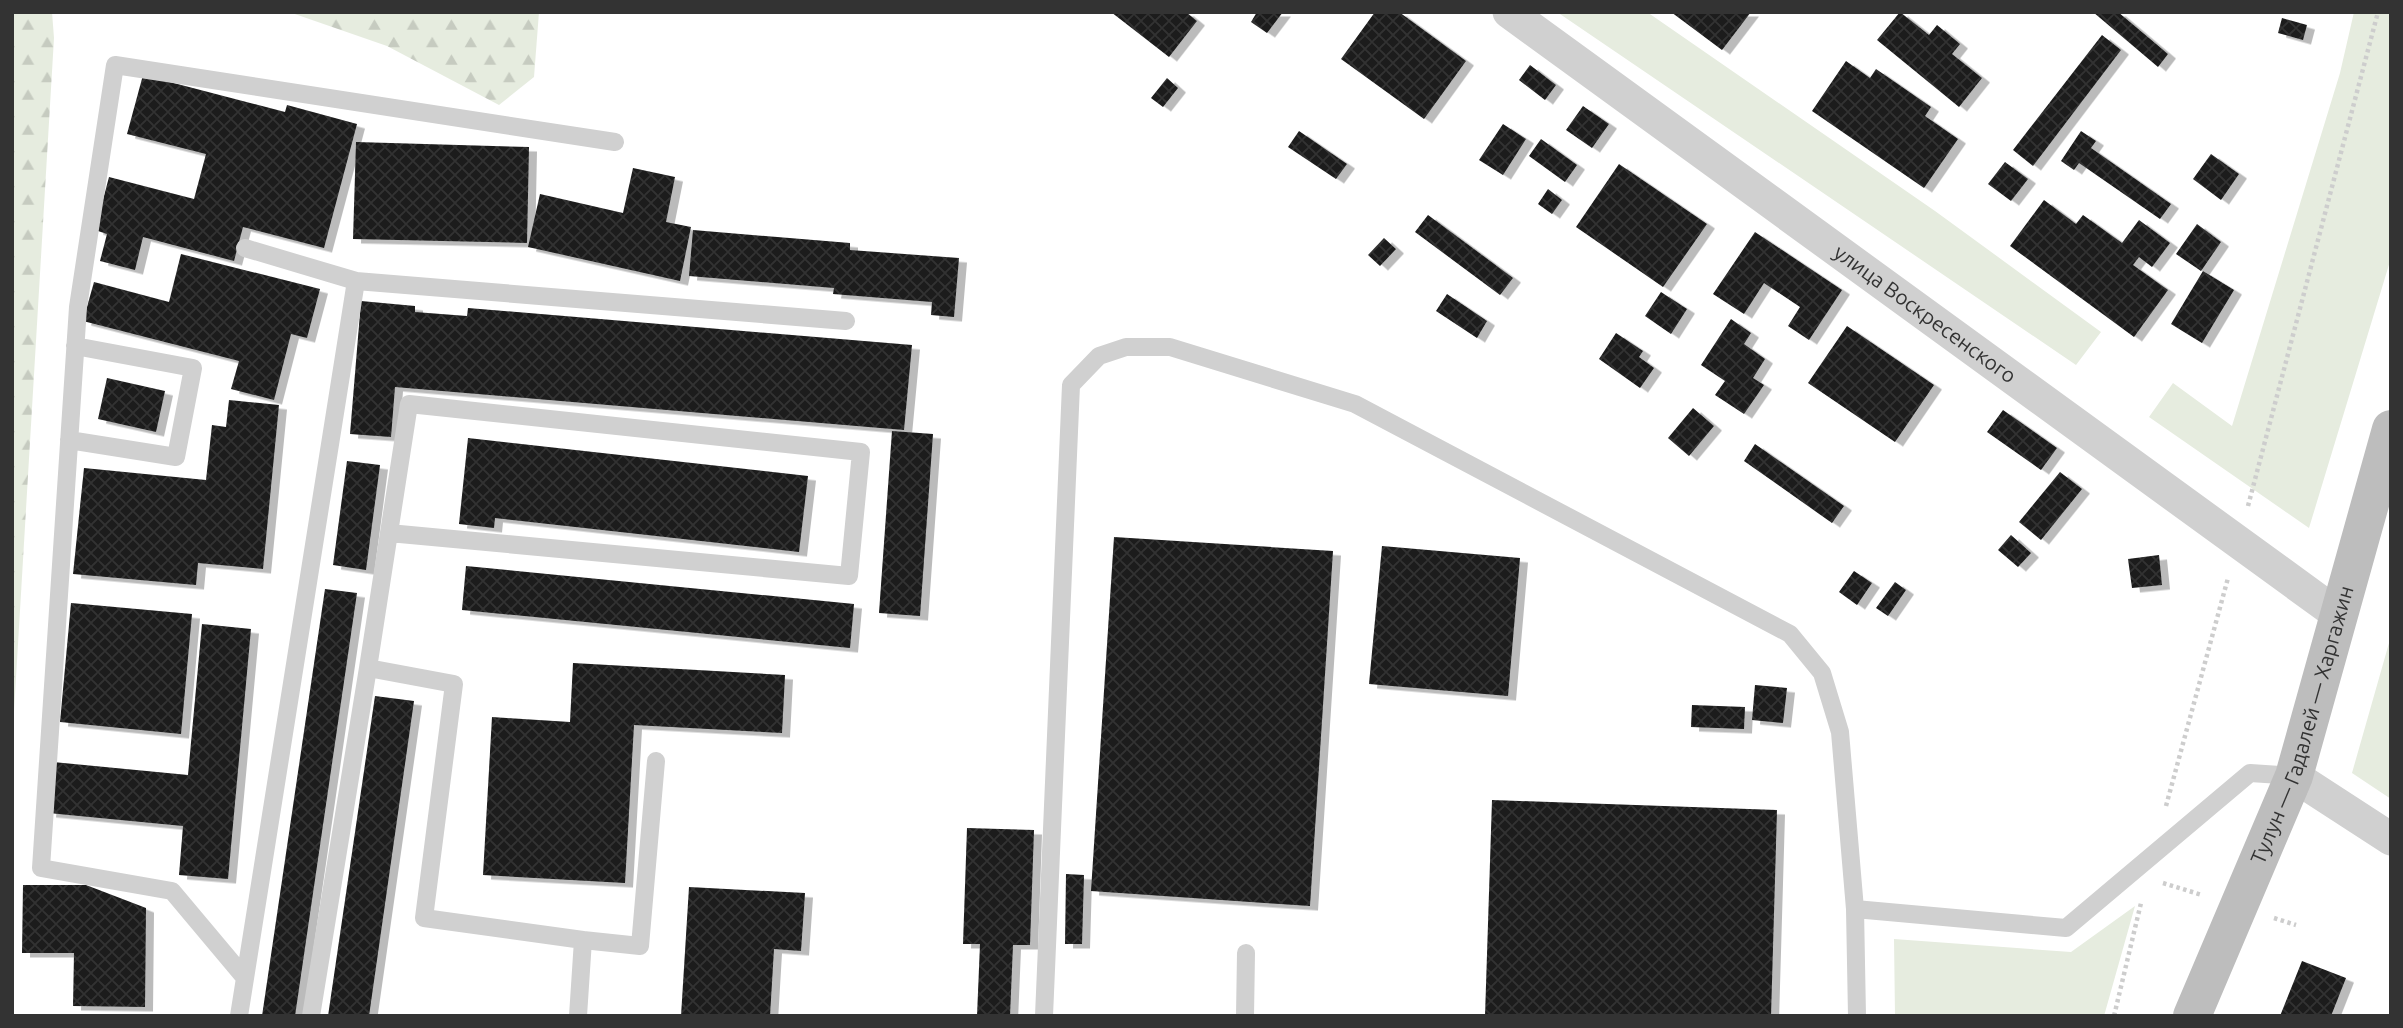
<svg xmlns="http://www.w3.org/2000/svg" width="2403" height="1028" viewBox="0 0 2403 1028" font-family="Ubuntu,sans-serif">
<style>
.green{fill:#e6ecdf}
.forest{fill:url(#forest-firs)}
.building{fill:url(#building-cross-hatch);filter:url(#shadow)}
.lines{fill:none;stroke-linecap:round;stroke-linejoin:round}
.path{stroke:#cdcdcd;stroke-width:4.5;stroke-dasharray:3.5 3.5;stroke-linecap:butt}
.lane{stroke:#d0d0d0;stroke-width:18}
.street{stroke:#d0d0d0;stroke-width:33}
.secondary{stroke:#bdbdbd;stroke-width:38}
.labels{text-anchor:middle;stroke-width:7;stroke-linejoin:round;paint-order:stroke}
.street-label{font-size:21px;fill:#333;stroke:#fff}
</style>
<defs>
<pattern id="forest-firs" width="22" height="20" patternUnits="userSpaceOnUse" patternTransform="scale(1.75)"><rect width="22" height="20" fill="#e6ecdf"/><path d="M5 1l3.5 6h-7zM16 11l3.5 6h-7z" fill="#c6cbc0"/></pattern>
<pattern id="building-cross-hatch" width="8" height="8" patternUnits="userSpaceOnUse" patternTransform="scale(1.75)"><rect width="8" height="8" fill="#1a1a1a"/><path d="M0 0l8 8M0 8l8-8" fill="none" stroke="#333"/></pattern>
<filter id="shadow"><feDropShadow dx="8" dy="4.5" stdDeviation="0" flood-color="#0004"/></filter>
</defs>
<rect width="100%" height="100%" fill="#fff"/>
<path class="green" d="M1557,12H1647L1935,211L2101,332L2076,365Z
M2354,12H2391V258L2309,528L2149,417L2173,383L2232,426L2340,73Z
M2391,636V799L2352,773Z
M2135,906L2104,1016H1895L1894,939L2071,952Z"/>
<path class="forest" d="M12,12H52L54,38L12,745Z
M289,12H539L534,77L499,105L387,46Z"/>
<path class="building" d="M1111,12H1186L1197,21L1169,57Z
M1257,12H1283L1267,33L1251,22Z
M1375,12H1399L1466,61L1424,119L1341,59Z
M1671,12H1751L1722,50Z
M1900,12L1929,35L1937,25L1960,44L1952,54L1982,78L1959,107L1877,40Z
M2093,12H2118L2168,54L2158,67Z
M2282,18L2307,25L2303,40L2278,33Z
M2102,35L2121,50L2033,166L2013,150Z
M1846,61L1870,78L1876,69L1931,107L1925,116L1958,139L1924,188L1812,111Z
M1530,65L1556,85L1545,100L1519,80Z
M143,75L285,112L287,105L357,124L324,248L243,227L234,261L143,237L135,270L100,261L107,234L95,230L109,177L194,199L206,154L127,134Z
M1167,78L1178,88L1163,107L1151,98Z
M1583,106L1609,124L1592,148L1566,130Z
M1503,124L1526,139L1503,175L1479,160Z
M1299,131L1347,164L1336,179L1288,147Z
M2081,131L2096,141L2091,148L2171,204L2160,219L2079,163L2074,170L2061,161Z
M1541,139L1577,165L1565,182L1529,156Z
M356,142L529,147L527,243L353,239Z
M2211,154L2239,174L2221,200L2193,179Z
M2005,162L2028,179L2011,201L1988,184Z
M1619,164L1707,224L1663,287L1576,227Z
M633,168L675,177L666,222L691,227L680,281L528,247L540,194L623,213Z
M1548,189L1562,200L1552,214L1538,204Z
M2044,200L2076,224L2083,215L2122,243L2139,220L2170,243L2152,267L2139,257L2133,265L2168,290L2134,337L2010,246Z
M1428,215L1513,278L1500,295L1415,232Z
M2197,224L2221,242L2201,271L2176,254Z
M693,230L850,243V250L959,258L954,317L931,315L932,302L833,294L834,288L689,276Z
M1755,232L1842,290L1809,340L1788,326L1800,307L1764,283L1744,314L1713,294Z
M1384,238L1396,249L1380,266L1368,255Z
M181,254L320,289L307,338L291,334L274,400L231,389L239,361L83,321L94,282L169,302Z
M2203,271L2234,290L2202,343L2171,324Z
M1661,292L1687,309L1671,334L1645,316Z
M1447,294L1487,321L1477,338L1436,311Z
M361,301L415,306V312L467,316L468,308L912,345L904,430L395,387L391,437L350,434Z
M1731,319L1751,333L1744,344L1765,359L1753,378L1764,385L1744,414L1715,395L1725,381L1701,365Z
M1847,326L1934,385L1895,442L1808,383Z
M1616,333L1643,351L1639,357L1654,368L1640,388L1599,359Z
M107,378L165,391L156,432L98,419Z
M229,400L279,405L263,569L198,563L196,585L73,574L84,468L206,480L212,425L226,427Z
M1693,408L1714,426L1689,456L1668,438Z
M2003,410L2057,448L2041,470L1987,432Z
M892,431L933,434L920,616L879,613Z
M468,438L808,476L799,552L495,518L494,528L459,524Z
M1755,444L1844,506L1832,523L1744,461Z
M347,461L380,465L366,570L333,565Z
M2060,472L2082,489L2041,540L2019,522Z
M2011,535L2031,553L2018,567L1998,550Z
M1114,537L1333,551L1310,906L1091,891Z
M1382,546L1520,558L1508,696L1369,684Z
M2159,555L2162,585L2132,588L2128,559Z
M466,566L854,604L850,648L462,610Z
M1854,571L1872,583L1857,605L1839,592Z
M1895,582L1906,590L1888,616L1876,608Z
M325,589L357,593L295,1016H262Z
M71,603L192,614L181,734L60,722Z
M202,624L251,629L228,879L179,875L183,826L48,813L53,762L188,775Z
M573,663L785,675L782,733L634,725L625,883L483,875L492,717L570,722Z
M1755,685L1787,688L1783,723L1752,720Z
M375,696L414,701L369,1016H328Z
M1692,705L1745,707L1744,729L1691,727Z
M1492,800L1777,810L1771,1016H1485Z
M967,828L1034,830L1030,945H1013L1010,1016H977L980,944H963Z
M1066,874L1084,875L1082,944H1065Z
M23,885H86L146,908L145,1007L73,1006L74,953H22Z
M689,887L805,893L801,951L774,949L770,1016H681Z
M2302,961L2346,978L2331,1016H2280Z"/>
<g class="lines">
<path class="path" d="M2248,506L2378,12
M2166,806L2228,578
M2163,883L2202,895
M2274,918L2296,925
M2114,1016L2141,903"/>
<path class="lane" d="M245,248L356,281
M69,440L176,457L193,368L75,346
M368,668L409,404L861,452L849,576L389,533
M583,940L640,946L656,761
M245,978L172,891L41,868L78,307L115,65L615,142
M239,1016L356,281L846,321
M311,1016L368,668L454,684L424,918L583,940L578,1016
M1044,1016L1071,385L1099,356L1126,347H1170L1355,404L1790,634L1822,673L1840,732L1855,909
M1245,1016L1246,953
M1857,1016L1855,909L2066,928L2250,773L2294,776"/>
<g class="street">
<path id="s1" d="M1509,12L2340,616"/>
<path d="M2294,776L2391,839"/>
</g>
<path class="secondary" id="s2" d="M2192,1016L2294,776L2391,429"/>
</g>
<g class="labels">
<g class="street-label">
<text dy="7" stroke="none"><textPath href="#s1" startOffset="514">улица Воскресенского</textPath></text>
<text dy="7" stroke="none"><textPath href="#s2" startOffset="312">Тулун — Гадалей — Харгажин</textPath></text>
</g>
</g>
<rect width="2403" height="1028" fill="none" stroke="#333333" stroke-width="28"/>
</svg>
